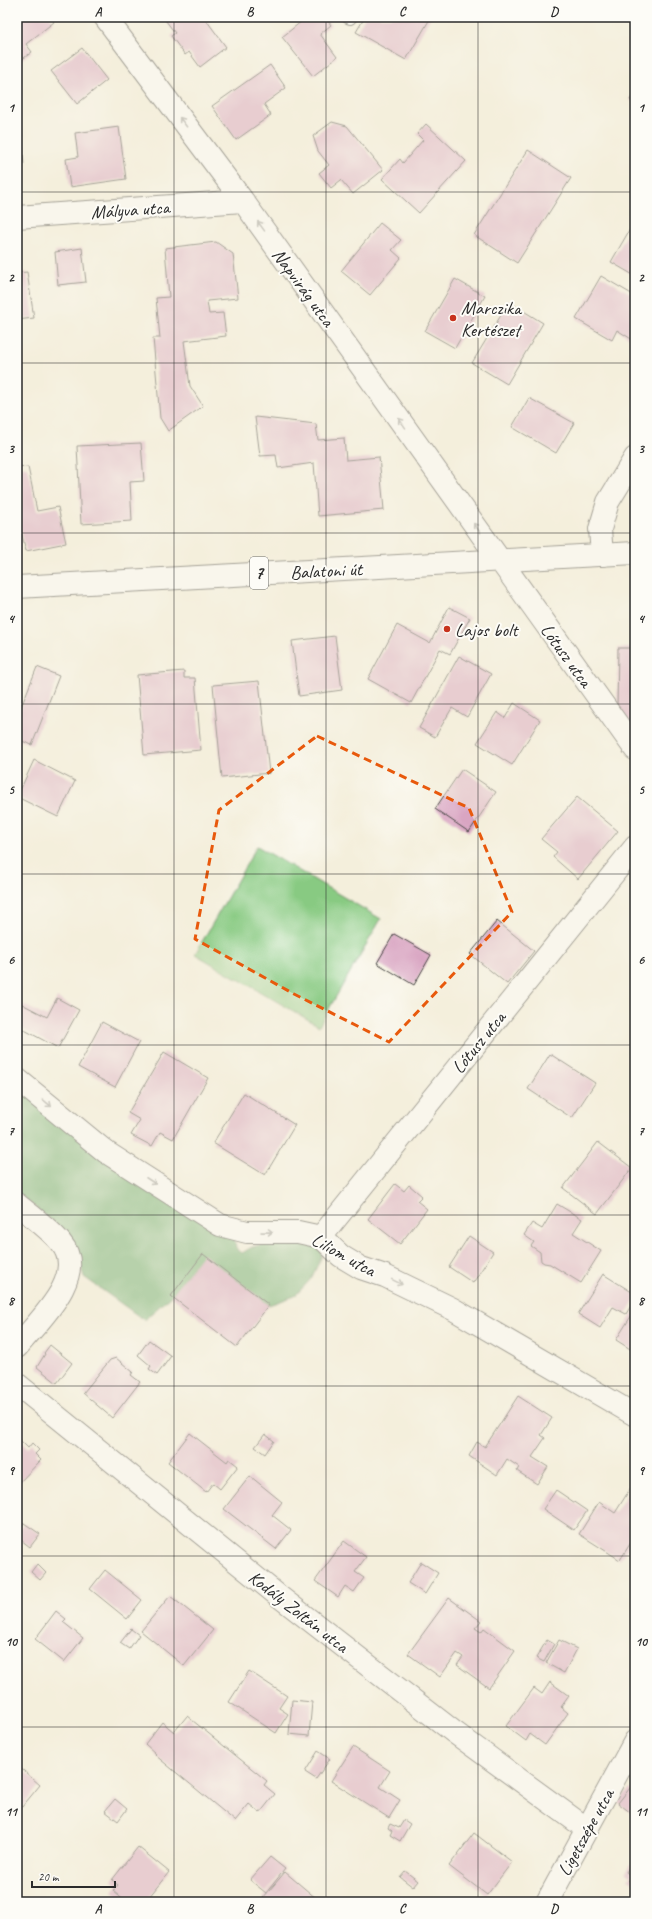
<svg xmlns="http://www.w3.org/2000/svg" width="652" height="1919" viewBox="0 0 652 1919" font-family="Caveat,sans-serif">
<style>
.green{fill:#88ca82;stroke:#5a7a56}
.forest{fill:#6eae70;stroke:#4c6c4e}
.building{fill:#d9a5c2}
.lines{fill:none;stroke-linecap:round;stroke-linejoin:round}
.lane-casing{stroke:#494846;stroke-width:14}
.street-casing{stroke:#494846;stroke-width:24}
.primary-casing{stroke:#494846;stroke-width:24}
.lane{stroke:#fff;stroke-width:12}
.street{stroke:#fff;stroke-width:22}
.primary{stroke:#fff;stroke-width:22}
.oneway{stroke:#a0a0a0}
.marked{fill:none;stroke:#e8590c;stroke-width:3;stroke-dasharray:8 5;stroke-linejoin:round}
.grid{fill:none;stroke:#2b2b2b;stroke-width:1;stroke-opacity:0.55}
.poi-dot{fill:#c8321e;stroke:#fdfcf7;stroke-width:1.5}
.labels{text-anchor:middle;stroke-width:4;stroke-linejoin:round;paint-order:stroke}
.shield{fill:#fdfcf7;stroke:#6a6a68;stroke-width:1}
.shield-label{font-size:18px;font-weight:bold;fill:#2b2b2b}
.street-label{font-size:19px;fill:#2b2b2b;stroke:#fdfcf7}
.poi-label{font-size:19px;fill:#2b2b2b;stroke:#fdfcf7;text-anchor:start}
.neatline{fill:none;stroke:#2b2b2b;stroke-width:1.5}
.grid-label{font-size:13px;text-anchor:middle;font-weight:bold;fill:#2b2b2b}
</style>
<rect width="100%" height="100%" fill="#fdfcf7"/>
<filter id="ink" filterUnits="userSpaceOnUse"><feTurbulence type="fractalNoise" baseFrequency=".025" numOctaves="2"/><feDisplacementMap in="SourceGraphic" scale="8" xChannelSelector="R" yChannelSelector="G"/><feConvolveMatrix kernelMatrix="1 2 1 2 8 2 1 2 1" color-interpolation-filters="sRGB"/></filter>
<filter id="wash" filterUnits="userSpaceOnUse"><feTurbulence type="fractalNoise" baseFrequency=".012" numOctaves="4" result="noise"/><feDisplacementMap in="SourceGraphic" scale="16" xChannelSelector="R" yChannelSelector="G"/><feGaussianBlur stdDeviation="0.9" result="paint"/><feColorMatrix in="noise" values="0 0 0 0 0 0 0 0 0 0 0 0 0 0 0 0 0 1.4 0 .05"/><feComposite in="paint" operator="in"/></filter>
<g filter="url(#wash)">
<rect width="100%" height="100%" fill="#f4efdc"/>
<path class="green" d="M257,846L381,919L319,1026L195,954Z"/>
<path class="forest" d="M17,1079L234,1234L236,1248L242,1253L252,1247L290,1237L320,1243L322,1256L311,1279L295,1296L269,1305L203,1255L171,1296L144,1320L84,1277L77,1253L68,1234L17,1193Z"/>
<g id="blocks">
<path class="building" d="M17,17H50L54,22L26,44L32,52L17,63Z
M163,17H204L226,47L200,67L189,52L185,55L171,36L175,33Z
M307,17H325L331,25L320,34L337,57L313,76L282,37Z
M365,17H431L406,60L356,32Z
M578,17H591L588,22Z
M82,48L107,80L77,104L51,71Z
M270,65L286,88L264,104L271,115L236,140L212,106Z
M635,91V103L630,100Z
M332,122L347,126L383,170L353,194L341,180L331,188L319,173L329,165L318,151L313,136Z
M426,124L466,161L419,213L382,179L400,159L403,163L423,140L417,134Z
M21,126L24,165L17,166V127Z
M119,127L126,179L70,187L66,159L78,157L75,133Z
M528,150L571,178L517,263L474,235Z
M380,223L401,240L392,250L401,258L370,295L341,271Z
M633,224L635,225V276L611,262Z
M216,242L233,254L238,298L207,301L209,314L223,313L226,336L184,341L190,386L203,406L168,431L160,418L153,338H160L156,298L169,297L165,248Z
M82,248L86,282L58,285L55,252Z
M27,272L34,318L17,320V273Z
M601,276L635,296V301L631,308L635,310V337L633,340L617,330L612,340L576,319Z
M455,279L485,296L455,348L425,331Z
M509,302L543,323L507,384L472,363Z
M529,398L574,423L556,453L512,427Z
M255,417L316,424L318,440L344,438L346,460L379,457L384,510L318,516L314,463L278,468L276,455L260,456Z
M141,443L144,481L130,482L132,521L81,524L77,446Z
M17,466L28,467L37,511L58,507L66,543L26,551L17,515Z
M449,607L470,618L450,654L440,649L411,703L368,679L397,625L430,643Z
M335,636L342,690L299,696L292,641Z
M618,648H635V730L617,707Z
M459,656L491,674L467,717L452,708L435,737L419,728Z
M37,667L59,676L32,745L17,739V717Z
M184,671V678H195L201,750L144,755L137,675Z
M259,681L269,773L222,778L213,685Z
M514,703L540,720L512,765L477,743L497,712L505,718Z
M34,760L75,781L58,817L17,797Z
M462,769L496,792L469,832L435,809Z
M577,797L618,831L578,879L553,857L557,852L541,839Z
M497,921L534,951L507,984L470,954Z
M394,934L431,955L414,985L377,963Z
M57,998L79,1010L58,1048L17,1026V1014L22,1004L47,1017Z
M102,1022L139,1042L115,1087L78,1067Z
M164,1052L208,1078L173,1139L160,1132L152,1146L131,1135L140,1120L128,1113Z
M550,1054L595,1083L572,1118L528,1089Z
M244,1093L295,1125L265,1175L213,1143Z
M598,1142L632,1168L597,1214L563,1188Z
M395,1184L404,1191L409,1185L422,1196L417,1201L427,1209L400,1244L368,1219Z
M557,1204L582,1219L573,1233L601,1251L581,1283L550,1264L544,1263L541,1261L540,1252L531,1246L534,1242L524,1235L532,1223L542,1229Z
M469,1236L493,1252L473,1283L449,1267Z
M203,1254L269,1305L237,1347L171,1296Z
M603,1274L635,1294V1299L626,1314L613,1307L600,1328L578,1314Z
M635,1310V1352L616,1340Z
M149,1340L171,1356L157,1375L149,1369L151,1366L138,1355Z
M50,1345L72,1363L57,1383L37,1367L45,1354L44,1353Z
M116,1358L133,1372L131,1375L140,1382L112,1418L83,1393L110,1360Z
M518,1396L552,1418L541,1435L545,1438L532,1457L548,1467L537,1484L517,1471L519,1467L507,1459L497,1475L469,1456L477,1442L485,1447Z
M190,1433L227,1462L229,1459L238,1466L220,1489L213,1483L206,1492L168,1462Z
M265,1434L274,1441L265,1454L255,1447Z
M17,1437L28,1448L32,1443L39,1450L35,1454L41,1460L17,1485Z
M250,1476L282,1502L272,1515L291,1530L276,1549L224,1509Z
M635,1481V1536L620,1560L579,1534L599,1502L615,1513Z
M556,1490L587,1511L574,1530L543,1509Z
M24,1523L40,1534L30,1547L17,1537V1532Z
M344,1541L366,1557L355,1572L364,1578L354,1592L345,1586L338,1597L315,1581Z
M421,1562L438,1573L425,1594L408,1583Z
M37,1564L46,1573L40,1580L31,1572Z
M105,1570L142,1600L127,1619L90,1589Z
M170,1596L213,1630L184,1666L141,1631Z
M449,1598L481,1621L475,1628L481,1632L484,1628L515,1651L489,1688L457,1665L463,1657L457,1653L440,1677L408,1654Z
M56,1611L66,1619L63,1622L83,1638L64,1662L35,1639Z
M131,1629L139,1635L129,1649L120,1643Z
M547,1640L554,1644L544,1662L536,1658Z
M559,1640L577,1649L564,1673L546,1663Z
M249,1671L287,1696L279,1708L288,1714L276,1733L229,1702Z
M550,1682L569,1696L561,1707L568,1713L545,1745L530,1734L526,1741L506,1726L534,1688L542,1694Z
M292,1700L312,1702L309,1736L289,1734Z
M187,1716L267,1781L264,1785L275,1794L260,1813L249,1804L235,1821L155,1755L156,1754L145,1744L162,1722L174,1732Z
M353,1747L390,1771L380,1787L400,1800L389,1818L331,1781Z
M318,1751L330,1759L316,1779L305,1772Z
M17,1765L40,1785L17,1813Z
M630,1788L635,1791V1816L618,1803Z
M115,1799L127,1809L118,1821L105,1811Z
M404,1820L410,1824L400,1841L390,1835L392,1831L388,1828L390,1824L399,1828Z
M474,1833L512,1862L487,1895L449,1866Z
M138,1847L169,1872L145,1902H139L134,1898L130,1902H126L113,1891L118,1885L112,1880Z
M270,1857L285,1869L266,1893L250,1880Z
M635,1858V1885L628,1880L631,1876L626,1872Z
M405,1871L418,1881L413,1887L400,1877Z
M285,1872L317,1899L315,1902H267L263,1898Z"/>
</g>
</g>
<g filter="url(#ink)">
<use href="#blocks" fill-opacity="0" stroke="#494846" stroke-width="1"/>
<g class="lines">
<g class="lane-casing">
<path id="lane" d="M348,17L350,18"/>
</g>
<g class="street-casing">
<path id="street" d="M105,17L243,201L635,749
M17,217L243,201
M602,555L600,529L608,502L635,458
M17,1079L106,1152L220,1225L247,1232H298L321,1237L341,1256L361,1268L385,1276L453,1309L635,1415
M17,1204C31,1216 50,1229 61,1243C89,1276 37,1322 17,1347
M321,1237L635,847
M17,1384L280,1597L454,1732L587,1829
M547,1902L635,1741"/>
</g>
<g class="primary-casing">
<path id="primary" d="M17,587L635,553"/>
</g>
<use href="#lane" class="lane"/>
<use href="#street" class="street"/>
<use href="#primary" class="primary"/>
</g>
<defs><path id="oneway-shaft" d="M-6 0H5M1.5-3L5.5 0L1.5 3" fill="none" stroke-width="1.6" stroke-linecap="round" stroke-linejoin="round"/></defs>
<g class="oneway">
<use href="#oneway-shaft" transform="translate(183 122) rotate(-127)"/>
<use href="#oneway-shaft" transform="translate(261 226) rotate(-126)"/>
<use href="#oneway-shaft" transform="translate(402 423) rotate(-126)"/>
<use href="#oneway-shaft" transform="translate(477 528) rotate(-126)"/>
<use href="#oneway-shaft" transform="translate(47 1103) rotate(40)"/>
<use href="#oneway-shaft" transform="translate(151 1181) rotate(33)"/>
<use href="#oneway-shaft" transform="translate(267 1232) rotate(-1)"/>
<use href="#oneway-shaft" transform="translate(397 1282) rotate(26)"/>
</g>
</g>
<path d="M0 0H652V1919H0ZM317,736L469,808L512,912L389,1042L294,994L195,939L219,810Z" fill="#f4efdc" fill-opacity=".55" fill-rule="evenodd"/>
<path class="marked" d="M317,736L469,808L512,912L389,1042L294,994L195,939L219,810Z"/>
<path class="grid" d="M174,17V1902M326,17V1902M478,17V1902M17,192H635M17,363H635M17,533H635M17,704H635M17,874H635M17,1045H635M17,1215H635M17,1386H635M17,1556H635M17,1727H635"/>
<g class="poi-dot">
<circle cx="453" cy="318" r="4"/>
<circle cx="447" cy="629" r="4"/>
</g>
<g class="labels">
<rect class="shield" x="250" y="557" width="18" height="32" rx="3"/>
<g class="shield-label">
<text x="259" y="579">7</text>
</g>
<g class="street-label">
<text transform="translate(130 209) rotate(-4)" y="7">Mályva utca</text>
<text transform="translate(304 287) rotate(54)" y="7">Napvirág utca</text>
<text transform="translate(326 570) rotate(-3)" y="7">Balatoni út</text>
<text transform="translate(567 655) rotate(54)" y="7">Lótusz utca</text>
<text transform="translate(478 1042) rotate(-51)" y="7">Lótusz utca</text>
<text transform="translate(344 1254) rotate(29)" y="7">Liliom utca</text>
<text transform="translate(299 1611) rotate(38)" y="7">Kodály Zoltán utca</text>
<text transform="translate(585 1832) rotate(-61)" y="7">Ligetszépe utca</text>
</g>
<g class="poi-label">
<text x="461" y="314">Marczika<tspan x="461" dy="22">Kertészet</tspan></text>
<text x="455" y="636">Lajos bolt</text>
</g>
</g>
<rect width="652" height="1919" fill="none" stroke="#fdfcf7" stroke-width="44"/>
<path d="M32 1881v6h83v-6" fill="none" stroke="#2b2b2b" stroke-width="2"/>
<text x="38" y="1881" font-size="12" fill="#2b2b2b" stroke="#fdfcf7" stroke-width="3" paint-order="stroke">20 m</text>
<rect x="22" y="22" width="608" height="1875" class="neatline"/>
<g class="grid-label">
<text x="98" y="16">A</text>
<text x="250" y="16">B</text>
<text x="402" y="16">C</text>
<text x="554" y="16">D</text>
<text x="11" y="112">1</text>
<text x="641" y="112">1</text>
<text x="11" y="282">2</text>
<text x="641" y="282">2</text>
<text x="11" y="453">3</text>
<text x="641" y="453">3</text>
<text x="11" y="623">4</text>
<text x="641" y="623">4</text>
<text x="11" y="794">5</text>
<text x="641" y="794">5</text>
<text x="11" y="964">6</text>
<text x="641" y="964">6</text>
<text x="11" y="1135">7</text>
<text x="641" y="1135">7</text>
<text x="11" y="1305">8</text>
<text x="641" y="1305">8</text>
<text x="11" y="1475">9</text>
<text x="641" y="1475">9</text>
<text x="11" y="1646">10</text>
<text x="641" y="1646">10</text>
<text x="11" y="1816">11</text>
<text x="641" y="1816">11</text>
<text x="98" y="1913">A</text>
<text x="250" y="1913">B</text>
<text x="402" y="1913">C</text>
<text x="554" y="1913">D</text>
</g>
</svg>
